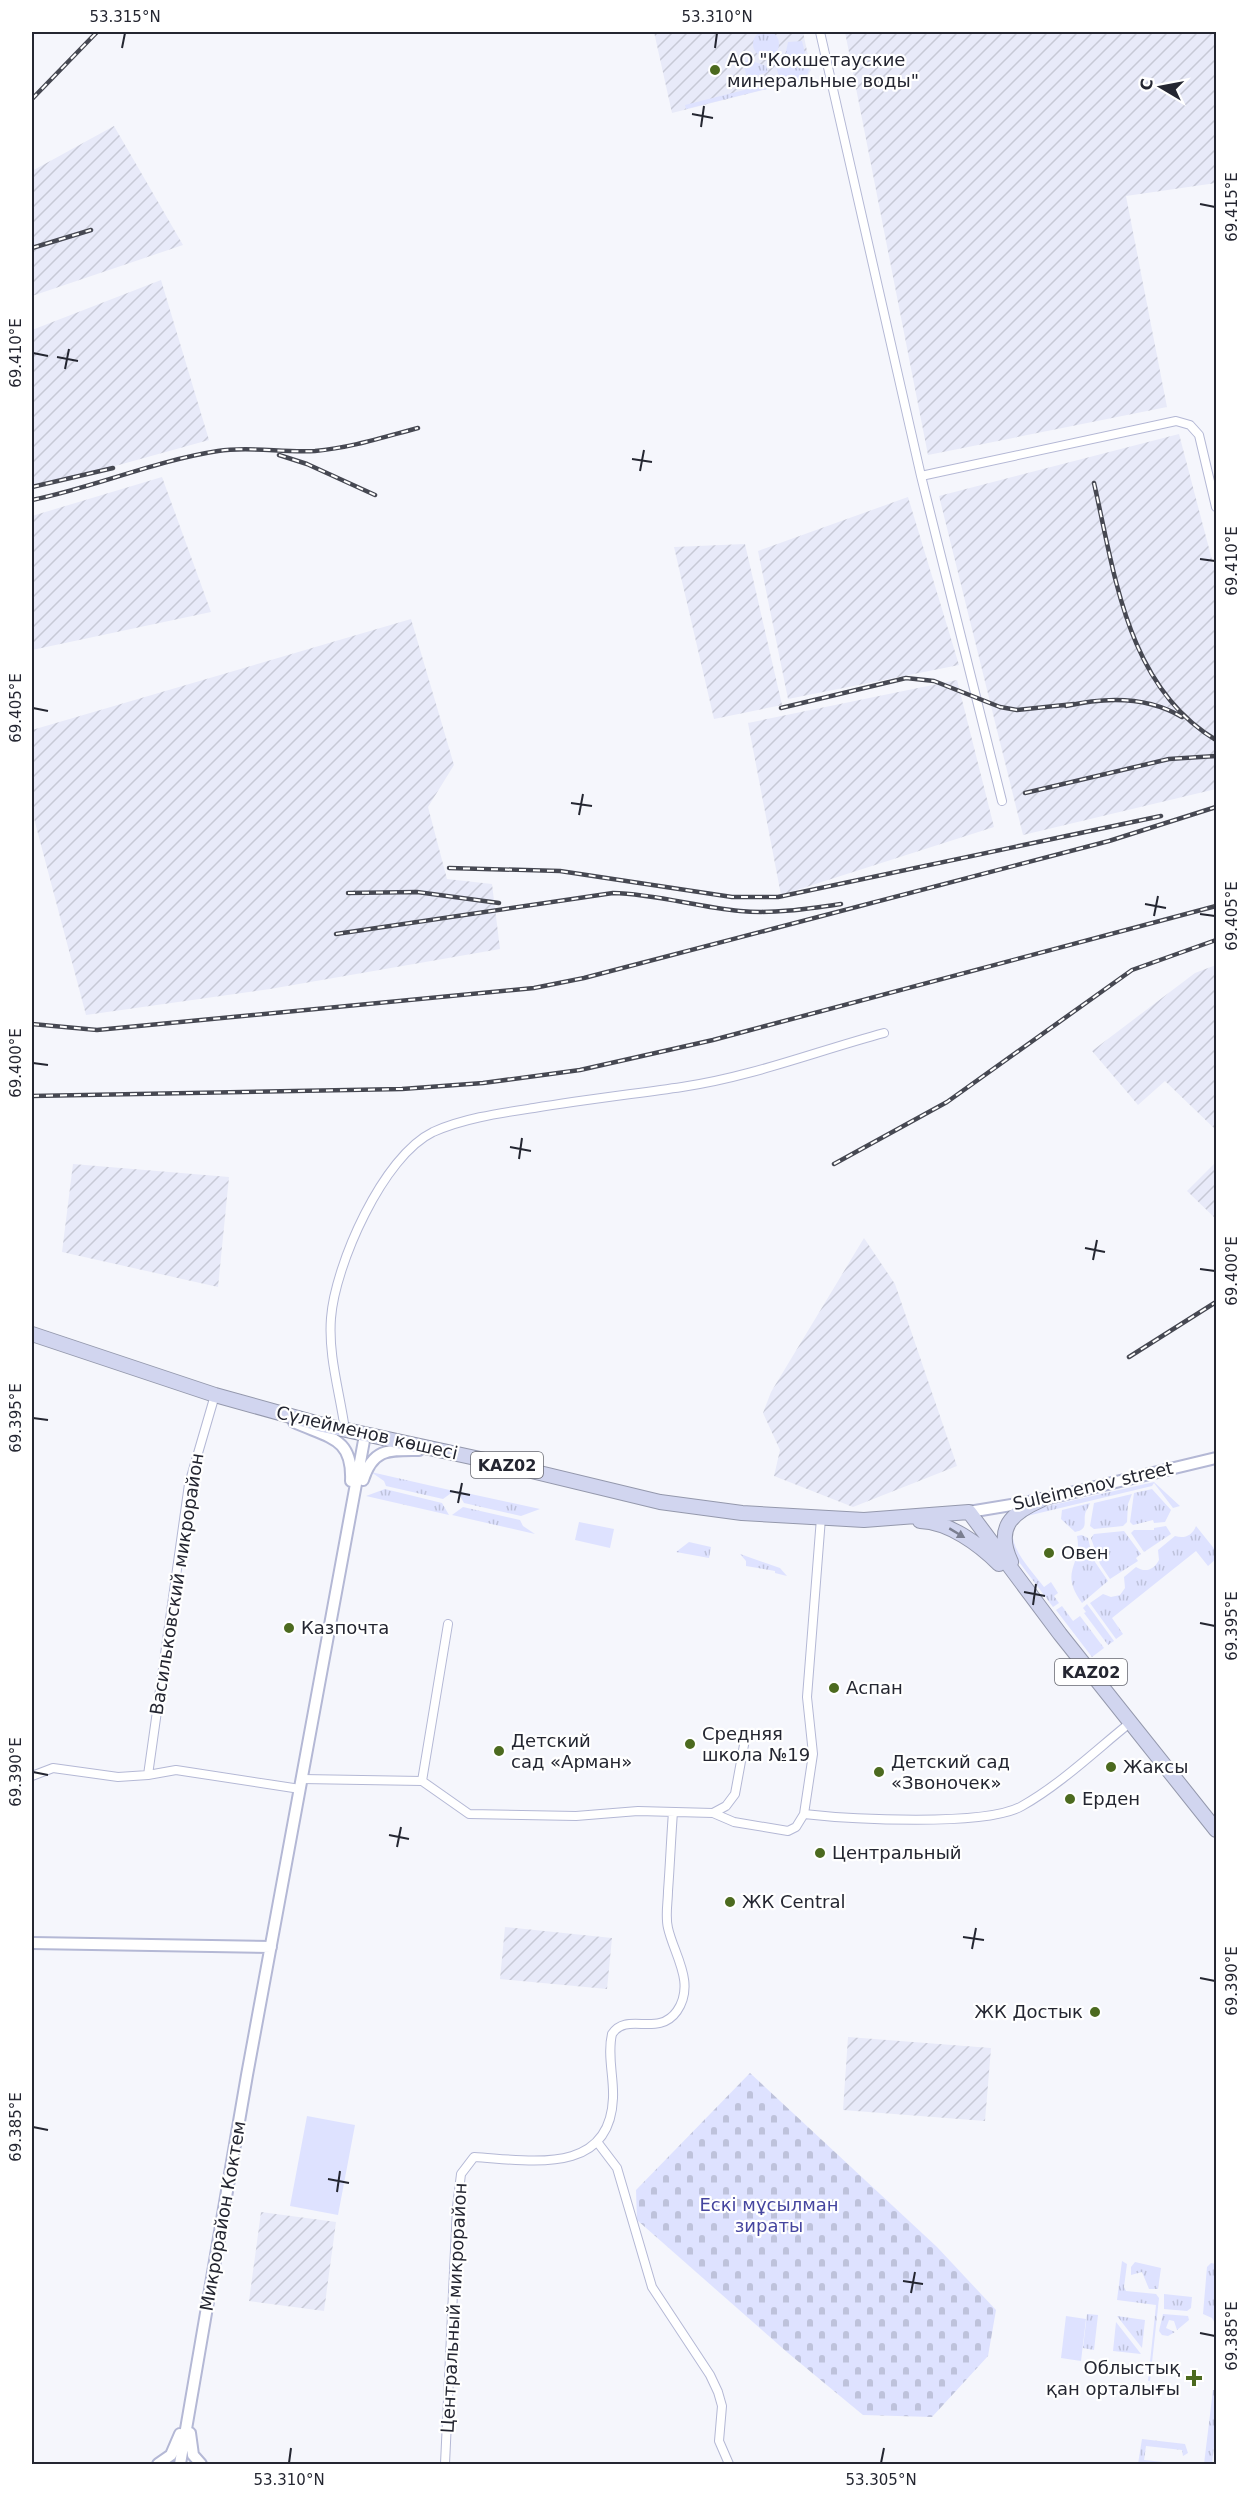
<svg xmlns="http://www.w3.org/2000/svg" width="1248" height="2496" viewBox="0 0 1248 2496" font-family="'DejaVu Sans',sans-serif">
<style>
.industrial{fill:url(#industrial-furrows)}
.grass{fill:url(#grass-tufts)}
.cemetery{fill:url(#cemetery-stones)}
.pitch{fill:#dee2ff}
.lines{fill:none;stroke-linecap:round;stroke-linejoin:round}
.street-casing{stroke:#b4b8d5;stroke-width:10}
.secondary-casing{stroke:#b4b8d5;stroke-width:14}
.highway-casing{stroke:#9498ac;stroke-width:16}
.street{stroke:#fff;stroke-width:8}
.secondary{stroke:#fff;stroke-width:10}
.highway{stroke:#d1d5ef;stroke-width:14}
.rail-casing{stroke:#464852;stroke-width:4.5}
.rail{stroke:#fff;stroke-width:2;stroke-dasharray:7;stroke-linecap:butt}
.oneway{fill:#7a7e90}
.ticks{fill:none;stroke:#242631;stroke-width:2}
.poi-dot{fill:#4c6a1f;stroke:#fff;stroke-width:2}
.labels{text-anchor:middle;stroke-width:4.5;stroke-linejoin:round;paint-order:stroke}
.shield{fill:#fff;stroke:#66676f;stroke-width:1.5}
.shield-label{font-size:16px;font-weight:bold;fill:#242631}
.poi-label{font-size:18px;fill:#242631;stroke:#fff;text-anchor:start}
.street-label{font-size:18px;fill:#242631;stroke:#fff}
.park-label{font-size:18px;fill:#45459f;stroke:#fff}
.neatline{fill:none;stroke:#242631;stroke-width:2}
.ticks-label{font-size:15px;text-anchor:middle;fill:#242631}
</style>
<defs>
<pattern id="industrial-furrows" width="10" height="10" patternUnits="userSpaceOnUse" patternTransform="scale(1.5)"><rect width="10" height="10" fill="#e8eaf9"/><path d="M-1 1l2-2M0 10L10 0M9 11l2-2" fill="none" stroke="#c7c9d6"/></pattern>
<pattern id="grass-tufts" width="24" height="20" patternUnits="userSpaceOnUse" patternTransform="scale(1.5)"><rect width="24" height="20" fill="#dee2ff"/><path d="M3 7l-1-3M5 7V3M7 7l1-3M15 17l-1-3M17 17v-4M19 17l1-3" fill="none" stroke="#bec2db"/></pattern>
<pattern id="cemetery-stones" width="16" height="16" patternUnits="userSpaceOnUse" patternTransform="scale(1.5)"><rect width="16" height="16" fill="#dee2ff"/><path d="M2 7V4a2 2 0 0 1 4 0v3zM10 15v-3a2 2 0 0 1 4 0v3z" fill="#bec2db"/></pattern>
</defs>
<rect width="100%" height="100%" fill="#f5f6fc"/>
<path class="industrial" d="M654,32H803L811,70L806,79L672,113Z
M845,32H1216V183L1126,196L1167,407L928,455Z
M114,126L183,245L32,296V171Z
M161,280L209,440L32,489V330Z
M1179,434L1216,575V789L1023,835L939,496Z
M162,477L211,612L32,650V516Z
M908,497L959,665L788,699L758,551Z
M745,544L782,705L714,719L674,547Z
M411,619L454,765L428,807L447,879L492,884L500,949L270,989L86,1015L32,811V730Z
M957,680L994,827L781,895L748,723Z
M1216,965V1130L1165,1081L1138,1105L1092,1051L1195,973Z
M1216,1162V1219L1187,1191Z
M73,1164L229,1177L218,1287L62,1252Z
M864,1238L895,1284L957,1466L853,1507L774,1476L780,1450L763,1413L771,1392Z
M505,1927L612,1938L607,1989L500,1979Z
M848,2037L991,2048L985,2121L843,2110Z
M261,2212L336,2222L324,2311L249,2301Z"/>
<path class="grass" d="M753 44a13 13 0 1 1 26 0a13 13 0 1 1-26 0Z
M802,41L809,69L806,79L686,109L685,105L780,81L776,66L785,56L788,42Z
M749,60L766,66L768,72L747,78L743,62Z
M371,1472L454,1491L443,1499L386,1486L384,1481Z
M1154,1482L1180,1506L1173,1508L1154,1483L1152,1486L1027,1516C992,1532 1031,1569 1044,1587L1051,1582L1058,1593L1054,1596L1059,1603L1053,1607L1010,1550L1011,1522L1035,1509Z
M385,1489L442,1503L449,1515L366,1496Z
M1152,1489L1171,1510L1165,1522L1154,1523L1153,1520L1133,1525L1130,1522L1134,1493Z
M457,1491L540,1509L521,1516L464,1503Z
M1132,1494L1128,1504L1127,1522L1123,1526L1094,1529L1090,1526L1094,1503Z
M1090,1503C1089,1506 1088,1508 1086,1511C1082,1521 1090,1529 1075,1532L1061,1519L1062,1510Z
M463,1507L520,1520L523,1526L535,1534L452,1515Z
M1166,1526L1171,1534L1144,1552L1131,1533L1134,1530H1154V1528Z
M1196,1526L1216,1551V1559L1208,1566L1196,1551L1112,1618L1123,1634L1116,1639L1090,1603L1103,1594L1111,1597L1120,1595L1125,1588L1124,1577L1136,1567C1145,1573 1154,1570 1159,1560L1158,1550L1175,1536C1184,1539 1192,1536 1196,1526Z
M1124,1531L1141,1554L1136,1558L1138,1561L1110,1579L1100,1564L1091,1538L1094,1534Z
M1082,1535L1088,1538L1093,1559L1108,1581L1082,1603C1058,1570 1083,1566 1077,1536Z
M689,1542L711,1547L709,1558L676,1552Z
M740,1554L780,1568L787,1576L775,1573V1571L746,1566V1561Z
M1087,1604L1114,1641L1108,1645L1084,1613L1086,1612L1083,1608Z
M1062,1606L1073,1621L1080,1616L1104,1648L1092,1657L1056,1610Z
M1122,2261L1127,2264L1124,2287L1126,2291L1156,2294L1159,2298L1150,2381H1148L1156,2305L1117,2300Z
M1135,2262L1161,2268L1158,2289H1149L1142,2272L1131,2275V2267Z
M1211,2263L1216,2264V2325L1212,2318L1203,2314L1207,2267Z
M1164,2294L1192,2297L1191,2308L1187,2311L1164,2309Z
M1087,2314L1098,2315L1094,2350L1083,2348Z
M1163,2314L1188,2316L1189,2320L1177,2330L1174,2321L1169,2320L1166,2328L1175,2332L1168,2336L1162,2335L1159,2331Z
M1117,2316L1145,2320L1142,2348Z
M1116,2322L1141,2354L1113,2351Z
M1213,2390H1216V2428L1212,2464H1204Z
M1142,2439L1185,2444L1188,2453L1183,2456L1182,2450L1146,2446L1144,2460L1182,2464H1138Z"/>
<path class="cemetery" d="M750,2073L937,2247L996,2310L988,2356L932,2417L863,2415L788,2353L637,2220L636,2190Z"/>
<path class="pitch" d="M579,1522L614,1529L610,1548L575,1540Z
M307,2116L355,2125L338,2215L290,2206Z
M1066,2316L1086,2319L1081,2361L1061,2358Z"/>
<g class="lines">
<g class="street-casing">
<path id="street" d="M820,32L921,476L1002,801
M921,476L1176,421L1190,425L1199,435L1216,507
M345,1430C340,1393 328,1356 331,1318C335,1265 383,1156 433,1132C464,1118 501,1113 534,1108C583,1100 633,1094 682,1087C751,1077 817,1051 884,1033
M821,1518L807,1697L813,1754L804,1814C848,1819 986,1827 1022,1806C1061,1784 1096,1750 1131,1722
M148,1775L189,1484L215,1395
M32,1776L53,1768L118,1777L148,1775L176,1770L300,1789
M302,1779L422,1781L448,1624
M422,1781L469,1814L576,1816L638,1811L713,1813L726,1806L735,1794L746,1734
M713,1813L734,1822L788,1831L796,1827L804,1814
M598,2143L617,2168L652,2287L710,2375L718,2392L722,2406L719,2441L729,2464
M445,2464L457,2207L461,2174L474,2157C528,2160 610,2177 613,2098C614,2077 607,2055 612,2034C627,2011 658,2038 677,2011C696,1983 674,1955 668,1928C665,1916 668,1902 668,1891C670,1865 671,1838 673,1812"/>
</g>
<g class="secondary-casing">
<path id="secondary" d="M294,1422C329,1438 353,1437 351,1481
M363,1480C373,1448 389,1450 419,1450
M969,1512L1041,1500L1216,1458
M32,1943L271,1947
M190,2433L193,2455L201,2464
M158,2464L171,2455L180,2434
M180,2464L247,2075L365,1435"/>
</g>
<g class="highway-casing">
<path id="highway" d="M32,1334L215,1395L323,1425L494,1462L660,1502L742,1513L864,1520L969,1512L1060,1634L1216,1830
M920,1521C949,1522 979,1544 999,1564
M1011,1562C995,1528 1011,1513 1041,1500"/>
</g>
<use href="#street" class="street"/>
<use href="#secondary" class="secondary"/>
<use href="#highway" class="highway"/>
<g class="rail-casing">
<path id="rail" d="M32,99L97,32
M32,248L91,230
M279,455L307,464L375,495
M1094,483C1115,575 1127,687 1216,740
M32,487L113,468
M32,500C95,487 154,461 218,451C250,446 283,453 315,451C350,448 384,437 418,428
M1066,706C1105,697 1147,696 1182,717
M781,708L906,678L934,681L1000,707L1017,710L1074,704
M1025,793L1169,759L1216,756
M449,868L560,871L732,897H778L1161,816
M348,893L417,892L499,903
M336,934L613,893C656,894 697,907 740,911C774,914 807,909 841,904
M32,1024L97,1030L534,988L584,978L1109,841L1216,807
M32,1096L402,1089L483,1083L580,1070L713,1040L1216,906
M834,1164L947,1102L1132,970L1216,940
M1129,1357L1216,1302"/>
</g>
<use href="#rail" class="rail"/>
</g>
<defs><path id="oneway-solid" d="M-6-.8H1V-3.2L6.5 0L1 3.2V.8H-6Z" transform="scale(1.5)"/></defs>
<use class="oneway" href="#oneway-solid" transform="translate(957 1533) rotate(31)"/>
<path class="ticks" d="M122,48L125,33M715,48L717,33M692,114L713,118M701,127L704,106M1200,204L1215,207M33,353L48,356M57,357L78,361M65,369L69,349M632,459L652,462M640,471L644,450M1200,559L1215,561M33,708L48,711M571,803L592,806M579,815L583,794M1145,904L1166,908M1200,914L1215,916M1154,916L1158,896M33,1063L48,1065M510,1147L531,1151M519,1159L522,1138M1085,1248L1105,1252M1093,1260L1097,1240M1200,1269L1215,1271M33,1418L48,1420M450,1491L470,1495M458,1503L462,1483M1024,1592L1045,1596M1033,1605L1036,1584M1200,1623L1215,1626M33,1772L48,1775M389,1835L409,1839M397,1847L401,1827M963,1937L984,1940M972,1949L976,1928M1200,1978L1215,1981M33,2127L48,2130M328,2179L349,2183M337,2192L340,2171M903,2281L923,2284M911,2293L915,2272M1200,2333L1215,2336M289,2463L291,2448M881,2463L884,2448"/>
<g class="poi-dot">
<circle cx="715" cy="70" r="6"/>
<circle cx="1049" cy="1553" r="6"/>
<circle cx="289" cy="1628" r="6"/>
<circle cx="834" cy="1688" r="6"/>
<circle cx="690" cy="1744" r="6"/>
<circle cx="499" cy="1751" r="6"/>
<circle cx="1111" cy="1767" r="6"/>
<circle cx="879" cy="1772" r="6"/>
<circle cx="1070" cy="1799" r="6"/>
<circle cx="820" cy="1853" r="6"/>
<circle cx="730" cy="1902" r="6"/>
<circle cx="1095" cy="2012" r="6"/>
<path d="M1191 2369h6v6h6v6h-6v6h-6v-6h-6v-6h6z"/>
</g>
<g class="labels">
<g class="shield">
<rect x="471" y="1452" width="72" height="26" rx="4.5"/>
<rect x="1055" y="1659" width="72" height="26" rx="4.5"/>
</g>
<g class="shield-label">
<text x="507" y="1471">KАZ02</text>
<text x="1091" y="1678">KАZ02</text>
</g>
<g class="poi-label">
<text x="727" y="66">АО "Кокшетауские<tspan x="727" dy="21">минеральные воды"</tspan></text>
<text x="1061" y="1559">Овен</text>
<text x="301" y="1634">Казпочта</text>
<text x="846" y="1694">Аспан</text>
<text x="702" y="1740">Средняя<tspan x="702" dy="21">школа №19</tspan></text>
<text x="511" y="1747">Детский<tspan x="511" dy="21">сад «Арман»</tspan></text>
<text x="891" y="1768">Детский сад<tspan x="891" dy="21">«Звоночек»</tspan></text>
<text x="1123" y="1773">Жаксы</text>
<text x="1082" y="1805">Ерден</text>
<text x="832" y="1859">Центральный</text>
<text x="742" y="1908">ЖК Central</text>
<text x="1083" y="2018" text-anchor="end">ЖК Достык</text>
<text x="1180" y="2374" text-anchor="end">Облыстық<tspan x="1180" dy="21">қан орталығы</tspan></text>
</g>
<g class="street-label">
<text transform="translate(367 1433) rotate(13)" y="6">Сүлейменов көшесі</text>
<text transform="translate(1093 1486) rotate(-13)" y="6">Suleimenov street</text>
<text transform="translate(177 1584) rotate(-81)" y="6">Васильковский микрорайон</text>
<text transform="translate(223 2216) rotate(-80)" y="6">Микрорайон Коктем</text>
<text transform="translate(454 2308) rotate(-87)" y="6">Центральный микрорайон</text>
</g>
<g class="park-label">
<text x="769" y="2211">Ескі мұсылман<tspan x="769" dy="21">зираты</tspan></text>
</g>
</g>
<rect width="1248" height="2496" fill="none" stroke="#ffffff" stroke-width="66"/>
<g transform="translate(1161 87) rotate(280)" stroke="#ffffff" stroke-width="4.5" paint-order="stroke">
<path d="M0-4.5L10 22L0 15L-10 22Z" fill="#242631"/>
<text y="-9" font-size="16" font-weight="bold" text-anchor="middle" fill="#242631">С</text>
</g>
<rect x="33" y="33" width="1182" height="2430" class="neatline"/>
<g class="ticks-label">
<text x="125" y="22">53.315°N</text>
<text x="717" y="22">53.310°N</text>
<text transform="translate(1232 207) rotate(-90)" y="5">69.415°E</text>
<text transform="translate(16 353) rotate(-90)" y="5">69.410°E</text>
<text transform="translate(1232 561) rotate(-90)" y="5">69.410°E</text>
<text transform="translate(16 708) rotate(-90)" y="5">69.405°E</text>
<text transform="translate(1232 916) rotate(-90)" y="5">69.405°E</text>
<text transform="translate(16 1063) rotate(-90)" y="5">69.400°E</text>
<text transform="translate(1232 1271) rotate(-90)" y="5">69.400°E</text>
<text transform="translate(16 1418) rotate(-90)" y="5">69.395°E</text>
<text transform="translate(1232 1626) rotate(-90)" y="5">69.395°E</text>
<text transform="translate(16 1772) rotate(-90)" y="5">69.390°E</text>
<text transform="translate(1232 1981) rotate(-90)" y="5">69.390°E</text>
<text transform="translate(16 2127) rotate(-90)" y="5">69.385°E</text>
<text transform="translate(1232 2336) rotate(-90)" y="5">69.385°E</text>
<text x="289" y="2485">53.310°N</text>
<text x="881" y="2485">53.305°N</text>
</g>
</svg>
